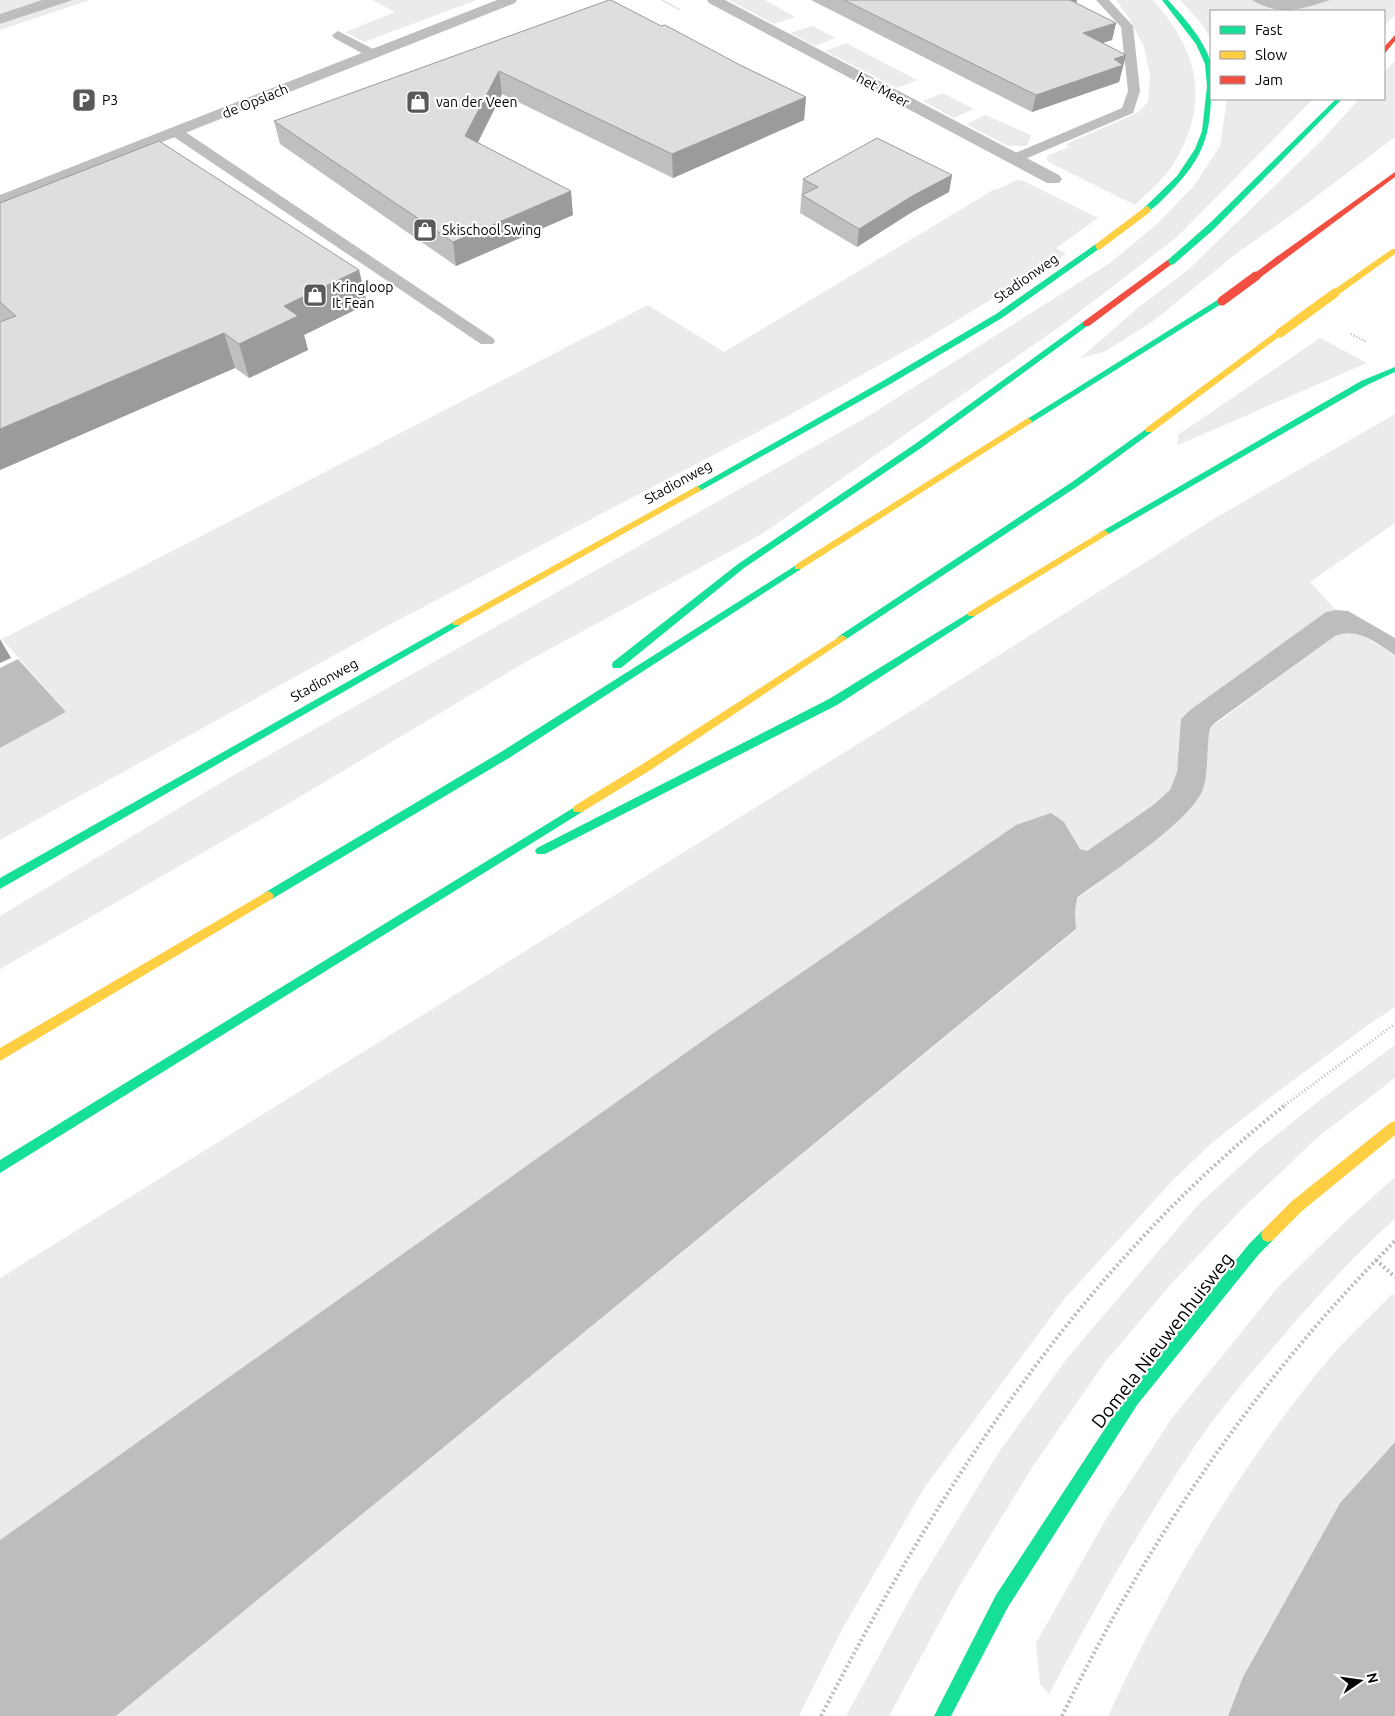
<svg xmlns="http://www.w3.org/2000/svg" width="1395" height="1716" viewBox="0 0 1395 1716" font-family="Ubuntu,sans-serif">
<style>
.green{fill:#ebebeb}
.water{fill:#bdbdbd}
.lines{fill:none;stroke-linecap:round;stroke-linejoin:round}
.path-far3{stroke:#b9b9b9;stroke-width:2;stroke-dasharray:0.5 1;stroke-linecap:butt}
.path-far2{stroke:#b9b9b9;stroke-width:2.5;stroke-dasharray:1 2;stroke-linecap:butt}
.path-far1{stroke:#b9b9b9;stroke-width:3;stroke-dasharray:1 2.5;stroke-linecap:butt}
.path{stroke:#b9b9b9;stroke-width:4;stroke-dasharray:2 3;stroke-linecap:butt}
.lane{fill:#bebebe;fill-rule:evenodd}
.street{fill:#bebebe;fill-rule:evenodd}
.fast{fill:#16e098;fill-rule:evenodd}
.slow{fill:#ffcf43;fill-rule:evenodd}
.jam{fill:#f24e42;fill-rule:evenodd}
.fast-bridge{stroke:#16e098;stroke-width:7}
.slow-bridge-far1{stroke:#ffcf43;stroke-width:7}
.slow-bridge{stroke:#ffcf43;stroke-width:9}
.jam-bridge-far1{stroke:#f24e42;stroke-width:7}
.jam-bridge{stroke:#f24e42;stroke-width:9}
.wall{fill:#bfbfbf}
.shaded-wall{fill:#9b9b9b}
.building{fill:#dedede;stroke:#9b9b9b}
.labels{text-anchor:middle;stroke-width:4.5;stroke-linejoin:round;paint-order:stroke}
.far-street-label{font-size:14px;fill:#000;stroke:#fff}
.far-poi-label{font-size:14px;fill:#000;stroke:#fff;text-anchor:start}
.near-street-label{font-size:19px;fill:#000;stroke:#fff}
</style>
<rect width="100%" height="100%" fill="#fff"/>
<path class="green" d="M0,0H42L0,14Z
M73,0H90L0,30V24Z
M372,0H477L364,42L345,32L395,12Z
M729,0H765L795,17L774,24Z
M1116,0H1153C1198,50 1211,103 1174,163C1164,179 1148,192 1135,205L1049,162L1046,158L1049,155L1069,147L1066,144L1137,113L1148,102L1150,75L1144,47L1129,18Z
M1180,0H1252L1270,9L1284,11H1211V39L1202,24Z
M1330,0H1395V15L1384,26V11H1290Z
M812,26L836,38L815,46L790,33Z
M846,43L917,80L897,88L825,51Z
M1395,61V137L1297,211L1237,253L1152,322L1104,352L1080,358L1139,307L1189,269L1324,138L1359,99H1384V72Z
M943,93L974,109L954,118L923,101Z
M1227,99H1313L1177,237L1065,323L762,534L522,664L291,802L0,969V916L239,772L867,417L1110,263L1156,225L1193,187L1220,146Z
M985,115L1031,135L1027,146H1008L966,124Z
M1017,180L1024,181L1098,218L1056,248L1066,254L921,342L784,418L389,625L0,840V748L66,712L2,639L648,305L724,352L995,189H998Z
M1320,338L1367,363L1178,445V435Z
M1395,414V523L1310,582L1336,610L1326,612L1190,710L1181,719L1177,772L1170,790L1152,806L1087,851L1080,849L1064,822L1016,825L715,1032L0,1540V1278L922,704L1212,520Z
M1344,632H1357L1395,655V1007L1368,1025L1268,1099L1214,1141L1174,1179L1065,1298L924,1488L844,1626L799,1716H116L1076,930L1075,912L1077,899L1142,851L1208,736L1210,728L1335,636Z
M1395,1045V1078L1318,1137L1242,1209L1172,1283L1105,1362L1033,1466L957,1590L889,1716H846L917,1586L1001,1449L1068,1357L1197,1206L1259,1149L1320,1100Z
M1395,1177V1219C1359,1250 1326,1287 1295,1322C1261,1362 1224,1402 1195,1446C1141,1525 1094,1610 1049,1694L1040,1684L1036,1643L1109,1514L1172,1418L1278,1287L1345,1222Z
M1392,1294L1395,1296V1442L1340,1503L1243,1677L1228,1716H1108C1167,1589 1243,1460 1334,1353C1352,1333 1373,1314 1392,1294Z"/>
<path class="water" d="M42,0H73L0,24V14Z
M1252,0H1330C1302,9 1279,17 1252,0Z
M1336,610L1348,611L1395,638V655C1376,643 1358,627 1335,636L1216,722L1210,728C1206,747 1209,771 1203,789C1192,821 1106,876 1077,898L1075,912L1076,929L116,1716H0V1540L715,1032L1016,825L1051,813L1064,822L1080,849L1087,851L1152,806L1170,790L1177,772L1181,719L1190,710L1326,612Z
M18,659L66,712L0,748V668Z
M1395,1442V1716H1228L1243,1677L1340,1503Z"/>
<g class="lines">
<path class="path-far3" d="M662,0L680,10"/>
<path class="path-far2" d="M1351,334L1367,342"/>
<path class="path-far1" d="M1282,1107L1395,1024"/>
<path class="path" d="M1376,1260L1395,1277
M821,1716C938,1489 1082,1266 1284,1106
M1062,1716C1147,1541 1257,1379 1395,1241"/>
<path class="lane" d="M1096,0H1109L1133,26L1140,91L1133,113L1018,162H1008L1006,159L1008,156L1122,108L1128,91L1121,27Z
M338,31L377,51L379,54L373,58L369,57L334,38L332,35Z
M176,128L181,129L493,338L495,341L493,344H481L171,135L169,132Z"/>
<path class="street" d="M497,0H517L515,3L0,206V195Z
M707,0H725L1059,175L1062,179L1059,183H1047L709,3Z"/>
<path class="fast" d="M1162,0H1168C1184,18 1204,39 1211,63C1213,71 1211,82 1211,90C1211,136 1203,158 1170,192C1163,199 1155,208 1147,212L1143,210L1144,208L1177,176L1195,149L1202,131L1207,86L1205,64L1196,44Z
M1336,99H1342L1214,229H1208V225Z
M1096,244L1103,246L1002,318L887,386L700,491L697,492L693,489L881,382L996,314Z
M1219,299L1226,301L1031,423H1025L1024,421Z
M1083,322L1090,324L921,448L744,568L621,668H613L612,665L613,662L738,564L915,444Z
M1395,367V372L1367,385L1107,535H1101L1099,533L1361,381Z
M1149,427L1153,430L1152,432L1078,486L845,640H839L837,638L839,636L1072,482Z
M798,564L801,565V569L509,758L272,899H264L262,896L264,893L501,752Z
M972,611L977,614L975,616L837,705L545,854H537L535,851L537,848L829,699Z
M457,620L460,621L462,623L460,625L0,889V878Z
M578,805L582,806L583,809L582,812L0,1173V1160Z
M1268,1228L1273,1230L1275,1235L1273,1240L1259,1254L1137,1405L1008,1607L951,1716H934L996,1595L1127,1395L1249,1244L1263,1230Z"/>
<path class="slow" d="M1392,249H1395V254L1338,295H1332V291Z
M1277,331L1284,333L1152,432H1146V428Z
M1028,418L1032,421L1031,423L801,569H795V565Z
M697,486L701,489L700,491L460,625H454L452,623L454,621Z
M1104,530L1109,533L1107,535L975,616H969L967,614L969,612Z
M842,635L847,638L845,640L649,771L582,812H574L573,809L574,806L641,765Z
M268,891L272,893L274,896L272,899L0,1061V1048Z
M1395,1121V1135L1302,1211L1273,1240L1268,1242L1263,1240L1261,1235L1263,1230L1292,1201L1390,1123Z"/>
<path class="jam" d="M1395,35V41L1386,52L1384,53V47Z
M1395,172V177L1281,262H1275V258Z
M1169,259L1176,261L1089,326H1083V322Z"/>
<path class="fast-bridge" d="M1172,261L1211,227"/>
<path class="slow-bridge-far1" d="M1099,246L1147,210"/>
<path class="slow-bridge" d="M1280,333L1335,293"/>
<path class="jam-bridge-far1" d="M1254,278L1278,260"/>
<path class="jam-bridge" d="M1222,301L1256,276"/>
</g>
<path class="wall" d="M811,0H1077L1076,3L1116,23L1112,40L1102,43L1126,55L1119,82L1032,112Z
M661,26L806,97L804,120L673,178L502,94L478,142L573,215L456,266L280,144L274,121Z
M952,175L949,192L912,212L857,247L800,213L803,179Z
M0,203L359,270L367,304L304,335L308,350L249,378L235,368L0,470Z"/>
<path class="shaded-wall" d="M1064,0H1077L1075,9Z
M1116,23L1112,40L1080,50L1083,33Z
M1126,55L1119,82L1032,112L1036,95L1114,59Z
M499,71L502,94L469,160L465,136Z
M806,97L804,120L673,178L672,154Z
M952,175L949,192L912,212L857,247L859,229L914,195Z
M571,191L573,215L456,266L453,242Z
M359,270L367,304L304,335L308,350L249,378L239,344L284,306Z
M224,333L235,368L0,470V429Z
M0,639L11,658L0,663Z"/>
<path class="building" d="M609,0H611L661,26L665,25L740,65L806,97L672,154L499,71L465,136L571,191L453,242L274,121Z
M844,0H1070L1116,23L1083,33L1126,55L1114,59L1123,65L1036,95Z
M877,138L952,175L914,195L859,229L802,195L818,187L803,179Z
M159,141L359,270L284,306L298,316L239,344L224,333L0,429V322L16,316L0,302V203Z"/>
<defs>
<g id="parking-square" transform="scale(1.25)"><rect x="-9" y="-9" width="18" height="18" rx="4" fill="#595959" stroke="#fff"/><path d="M-3.5-5.5H1a3.5 3.5 0 0 1 0 7H-1V5.5H-3.5ZM-1-3.4V-.6H.8a1.4 1.4 0 0 0 0-2.8Z" fill="#fff"/></g>
<g id="shop-square" transform="scale(1.25)"><rect x="-9" y="-9" width="18" height="18" rx="4" fill="#595959" stroke="#fff"/><path d="M-5-2.5h2.3a2.7 3.5 0 0 1 5.4 0H5L5.5 6h-11ZM-1.5-2.5h3a1.5 2.3 0 0 0-3 0Z" fill="#fff"/></g>
</defs>
<g fill-rule="evenodd">
<use href="#parking-square" x="84" y="100"/>
<use href="#shop-square" x="418" y="102"/>
<use href="#shop-square" x="425" y="230"/>
<use href="#shop-square" x="315" y="295"/>
</g>
<g class="labels">
<g class="far-street-label">
<text transform="translate(883 90) rotate(28)" y="5">het Meer</text>
<text transform="translate(255 101) rotate(-22)" y="5">de Opslach</text>
<text transform="translate(1026 278) rotate(-35)" y="5">Stadionweg</text>
<text transform="translate(678 482) rotate(-29)" y="5">Stadionweg</text>
<text transform="translate(324 680) rotate(-29)" y="5">Stadionweg</text>
</g>
<g class="far-poi-label">
<text x="102" y="105">P3</text>
<text x="436" y="107">van der Veen</text>
<text x="442" y="235">Skischool Swing</text>
<text x="332" y="292">Kringloop<tspan x="332" dy="16">It Fean</tspan></text>
</g>
<g class="near-street-label">
<text transform="translate(1162 1340) rotate(-52)" y="7">Domela Nieuwenhuisweg</text>
</g>
</g>
<rect x="1210" y="10" width="175" height="90" fill="#ffffff" stroke="#999999"/>
<rect x="1220" y="26" width="25" height="8" fill="#16e098" stroke="#999999"/>
<text x="1255" y="35" font-size="15" fill="#000000">Fast</text>
<rect x="1220" y="51" width="25" height="8" fill="#ffcf43" stroke="#999999"/>
<text x="1255" y="60" font-size="15" fill="#000000">Slow</text>
<rect x="1220" y="76" width="25" height="8" fill="#f24e42" stroke="#999999"/>
<text x="1255" y="85" font-size="15" fill="#000000">Jam</text>
<g transform="translate(1360 1681) rotate(77)" stroke="#ffffff" stroke-width="4" paint-order="stroke">
<path d="M0-4L9 19L0 12L-9 19Z" fill="#000000"/>
<text y="-8" font-size="14" font-weight="bold" text-anchor="middle" fill="#000000">N</text>
</g>
</svg>
